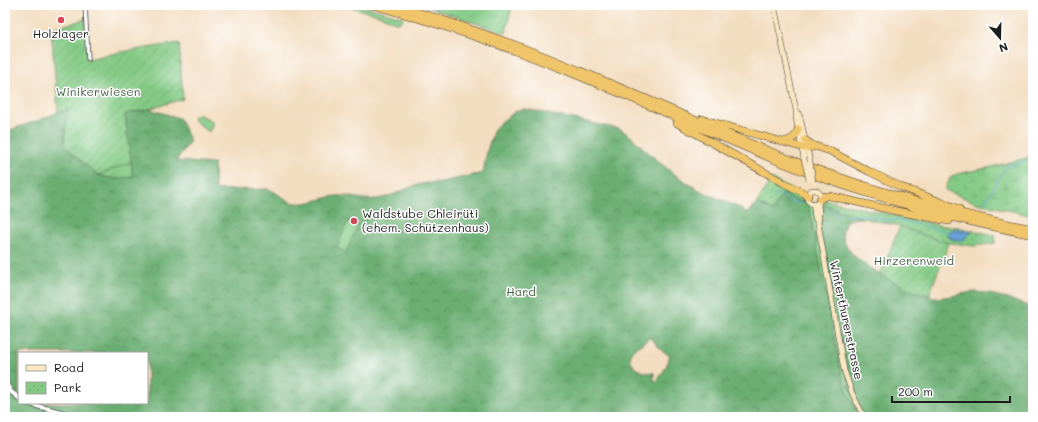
<svg xmlns="http://www.w3.org/2000/svg" width="1038" height="422" viewBox="0 0 1038 422" font-family="Mali,sans-serif">
<style>
.grass{fill:url(#grass-tufts);stroke:#507350}
.forest{fill:url(#forest-crowns);stroke:#446547;fill-rule:evenodd}
.wetland{fill:url(#wetland-marsh);stroke:#507350}
.park{fill:url(#park-dots);stroke:#507350}
.garden{fill:url(#garden-furrows);stroke:#507350}
.pitch{fill:#84ca85;stroke:#507350}
.water{fill:url(#water-rules);stroke:#43607a}
.lines{fill:none;stroke-linecap:round;stroke-linejoin:round}
.stream{stroke:#6aa4d9;stroke-width:1}
.minor-casing{stroke:#3c3935;stroke-width:5}
.tertiary-casing{stroke:#3c3935;stroke-width:6}
.secondary-casing{stroke:#3c3935;stroke-width:6}
.motorway-casing{stroke:#3c3935;stroke-width:8}
.minor{stroke:#fff;stroke-width:3.5}
.tertiary{stroke:#fff;stroke-width:4.5}
.secondary{stroke:#f9e7c3;stroke-width:5}
.motorway{stroke:#f0c469;stroke-width:7}
.secondary-bridge-casing{stroke:#3c3935;stroke-width:6;stroke-linecap:butt}
.secondary-bridge{stroke:#f9e7c3;stroke-width:5}
.poi-dot{fill:#d1495b;stroke:#fff;stroke-width:1.5}
.labels{text-anchor:middle;stroke-width:3;stroke-linejoin:round;paint-order:stroke}
.poi-label{font-size:12px;fill:#1c1c1c;stroke:#fff}
.park-label{font-size:12px;fill:#466246;stroke:#fff}
.street-label{font-size:12px;fill:#1c1c1c;stroke:#fff}
</style>
<defs>
<pattern id="grass-tufts" width="24" height="20" patternUnits="userSpaceOnUse"><rect width="24" height="20" fill="#84ca85"/><path d="M3 7l-1-3M5 7V3M7 7l1-3M15 17l-1-3M17 17v-4M19 17l1-3" fill="none" stroke="#71ad72"/></pattern>
<pattern id="forest-crowns" width="20" height="18" patternUnits="userSpaceOnUse"><rect width="20" height="18" fill="#6bae72"/><path d="M2 6a3 3 0 1 1 6 0M12 15a3 3 0 1 1 6 0" fill="none" stroke="#578d5d"/></pattern>
<pattern id="wetland-marsh" width="20" height="14" patternUnits="userSpaceOnUse"><rect width="20" height="14" fill="#84ca85"/><path d="M1 5h8M5 5V1M11 12h8M15 12V8" fill="none" stroke="#71ad72"/></pattern>
<pattern id="park-dots" width="8" height="8" patternUnits="userSpaceOnUse"><rect width="8" height="8" fill="#84ca85"/><path d="M2 2h.1M6 6h.1" fill="none" stroke="#71ad72" stroke-width="1.8" stroke-linecap="round"/></pattern>
<pattern id="garden-furrows" width="10" height="10" patternUnits="userSpaceOnUse"><rect width="10" height="10" fill="#84ca85"/><path d="M-1 1l2-2M0 10L10 0M9 11l2-2" fill="none" stroke="#71ad72"/></pattern>
<pattern id="water-rules" width="6" height="5" patternUnits="userSpaceOnUse"><rect width="6" height="5" fill="#6aa4d9"/><path d="M0 2.5h6" fill="none" stroke="#5685af"/></pattern>
</defs>
<rect width="100%" height="100%" fill="#fff"/>
<filter id="ink" filterUnits="userSpaceOnUse"><feTurbulence type="fractalNoise" baseFrequency=".025" numOctaves="2"/><feDisplacementMap in="SourceGraphic" scale="8" xChannelSelector="R" yChannelSelector="G"/><feConvolveMatrix kernelMatrix="1 2 1 2 8 2 1 2 1" color-interpolation-filters="sRGB"/></filter>
<filter id="wash" filterUnits="userSpaceOnUse"><feTurbulence type="fractalNoise" baseFrequency=".012" numOctaves="4" result="noise"/><feDisplacementMap in="SourceGraphic" scale="16" xChannelSelector="R" yChannelSelector="G"/><feGaussianBlur stdDeviation="0.9" result="paint"/><feColorMatrix in="noise" values="0 0 0 0 0 0 0 0 0 0 0 0 0 0 0 0 0 1.4 0 .05"/><feComposite in="paint" operator="in"/></filter>
<g filter="url(#wash)">
<rect width="100%" height="100%" fill="#f3ddc0"/>
<path class="grass" d="M344,5H359L402,17L403,20L401,22L397,23L382,16Z
M425,5H512L506,33L439,11Z
M131,162L133,177L115,179L98,175Z
M811,203H816L864,417H860L848,394L841,372L808,204Z"/>
<path class="forest" d="M68,108L69,150L98,175L115,179L133,177L125,114L149,109L179,118L190,141L176,161L214,164L215,190L268,189C278,192 284,201 295,203C309,205 323,197 337,196C350,195 363,201 376,199C390,198 401,190 414,186C422,183 432,183 441,182C455,179 469,176 483,173L487,151L494,129L500,123L516,111L525,109L620,129L629,135L660,163L677,176L697,189L740,208L747,214L757,203L772,211L783,193L800,202L805,198L809,207L841,372L848,394L860,417H5V147L11,145L7,131L42,119ZM649,338L652,339L661,350L670,355L666,367L657,381H654V373L643,372L634,367L630,359L631,352ZM19,353H147V403H19Z
M818,202L863,218C855,218 848,218 844,226C834,252 879,274 897,283C902,286 908,289 914,291C919,293 924,294 929,295C940,302 962,292 975,292C995,293 1014,301 1033,308V417H864L849,386L819,218Z"/>
<path class="wetland" d="M198,114L208,119L213,122L210,131H207L193,119V117Z
M1033,156V216L977,203L945,190L950,178L957,174L992,167Z"/>
<path class="park" d="M771,178L803,196L805,198L800,202L783,193L772,211L757,203Z
M820,199L943,226L954,227H961L963,229L995,235V243L974,246L949,243L937,240L900,226L863,218L818,202Z"/>
<path class="garden" d="M85,19L88,59L121,52L179,43L183,99L149,109L125,114L131,162L98,175L69,150L64,145L68,109L58,112L51,28L73,23Z
M900,226L937,240L949,243L929,295L913,291L880,275Z"/>
<path class="pitch" d="M348,221L358,225L346,252L337,248Z"/>
<path class="water" d="M953,229H957L961,231L965,230L970,231L971,233L963,240C958,241 950,240 947,235L949,232Z"/>
<g class="lines">
<path class="stream" d="M774,196C783,192 783,198 790,201C794,202 797,202 801,204
M983,203L988,197L1005,167L1033,159
M827,210L835,212L839,215
M845,215H863L887,220H900L944,231H950
M957,229L960,227"/>
</g>
</g>
<g filter="url(#ink)">
<g class="lines">
<g class="minor-casing">
<path id="minor" d="M85,5L88,59"/>
</g>
<g class="tertiary-casing">
<path id="tertiary" d="M5,381L10,391L19,398
M28,403C43,409 61,410 75,417"/>
</g>
<g class="secondary-casing">
<path id="secondary" d="M774,5L796,110V118L804,159
M797,111L800,117L810,162
M807 197a7 7 0 1 1 14 0a7 7 0 1 1-14 0Z
M813,203L815,218L818,223L844,370L852,393L864,417
M818,223L819,218L818,202"/>
</g>
<g class="motorway-casing">
<path id="motorway" d="M372,5C437,23 500,44 562,69C613,90 664,112 714,134C749,149 783,164 819,177C889,202 960,221 1033,235
M394,5C465,25 534,51 602,80C667,107 731,137 797,162C874,191 953,213 1033,229
M702,119L804,148L815,147
M677,123L784,183L804,193L808,196
M805,140L812,145L830,151L870,172L901,187L959,209
M783,142C790,141 797,137 798,129
M820,199L825,196H830L896,211L949,221"/>
</g>
<use href="#minor" class="minor"/>
<use href="#tertiary" class="tertiary"/>
<use href="#secondary" class="secondary"/>
<use href="#motorway" class="motorway"/>
<g class="secondary-bridge-casing">
<path id="secondary-bridge" d="M804,159L809,180
M810,162L813,182"/>
</g>
<use href="#secondary-bridge" class="secondary-bridge"/>
</g>
</g>
<g class="poi-dot">
<circle cx="61" cy="20" r="4"/>
<circle cx="354" cy="221" r="4"/>
</g>
<g class="labels">
<g class="poi-label">
<text x="61" y="38">Holzlager</text>
<text x="362" y="218" text-anchor="start">Waldstube Chleirüti<tspan x="362" dy="14">(ehem. Schützenhaus)</tspan></text>
</g>
<g class="park-label">
<text x="98" y="96">Winikerwiesen</text>
<text x="914" y="265">Hirzerenweid</text>
<text x="521" y="296">Hard</text>
</g>
<g class="street-label">
<text transform="translate(846 320) rotate(78)" y="4">Winterthurerstrasse</text>
</g>
</g>
<rect width="1038" height="422" fill="none" stroke="#fff" stroke-width="20"/>
<rect x="18" y="352" width="130" height="52" fill="#ffffff" stroke="#a4a4a4"/>
<rect x="26" y="365" width="20" height="6" fill="#f9e7c3" stroke="#a4a4a4"/>
<text x="54" y="372" font-size="12" fill="#1c1c1c">Road</text>
<rect x="26" y="382" width="20" height="12" fill="url(#park-dots)" stroke="#a4a4a4"/>
<text x="54" y="392" font-size="12" fill="#1c1c1c">Park</text>
<g transform="translate(1000 38) rotate(160)" stroke="#ffffff" stroke-width="3" paint-order="stroke">
<path d="M0-3L7 15L0 10L-7 15Z" fill="#1c1c1c"/>
<text y="-6" font-size="11" font-weight="bold" text-anchor="middle" fill="#1c1c1c">N</text>
</g>
<path d="M892 396v6h118v-6" fill="none" stroke="#1c1c1c" stroke-width="2"/>
<text x="898" y="396" font-size="12" fill="#1c1c1c" stroke="#ffffff" stroke-width="3" paint-order="stroke">200 m</text>
</svg>
